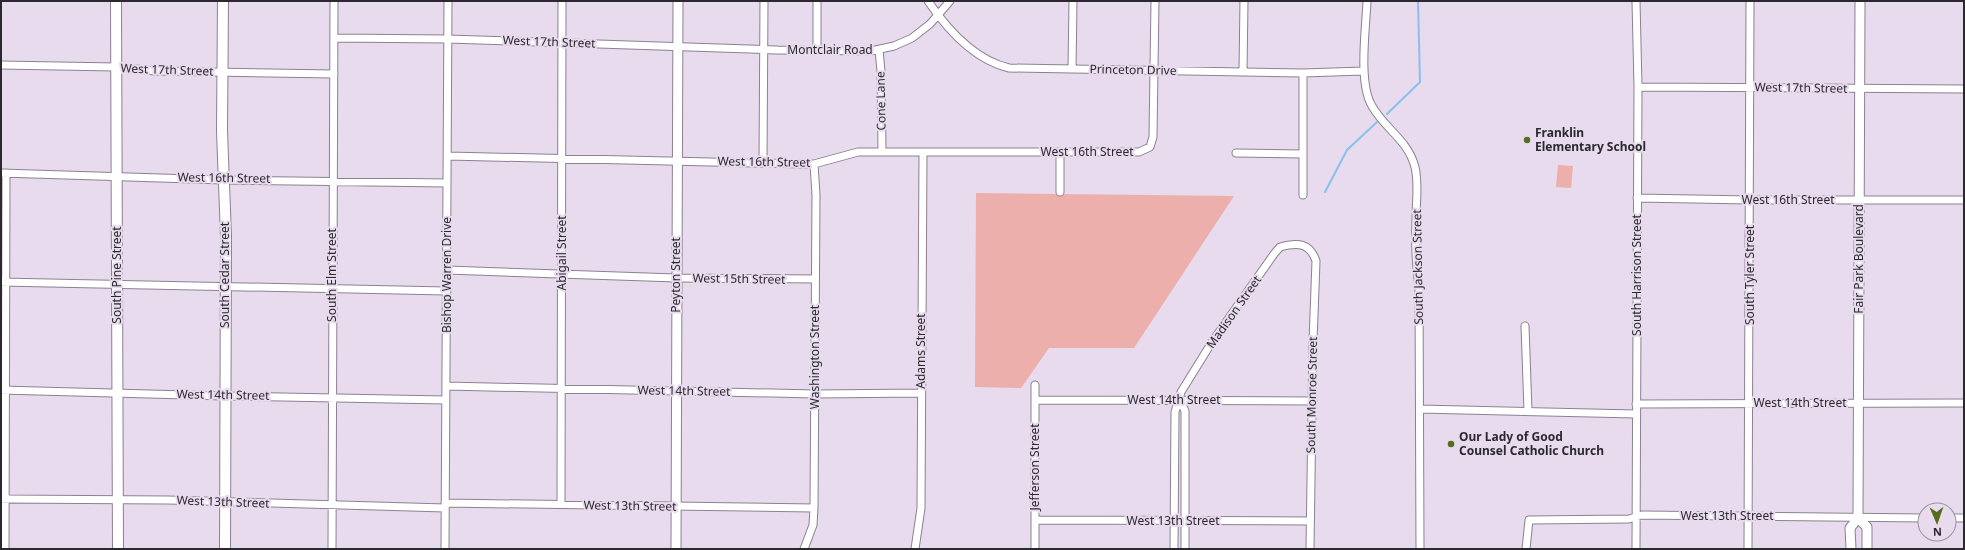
<svg xmlns="http://www.w3.org/2000/svg" width="1965" height="550" viewBox="0 0 1965 550" font-family="'Noto Sans',sans-serif">
	<style>
		.green { fill: #edafab }
		.lines { fill: none; stroke-linecap: round; stroke-linejoin: round }
		.stream { stroke: #8bbfef; stroke-width: 2 }
		.minor-casing { stroke: #8c8191; stroke-width: 9 }
		.tertiary-casing { stroke: #8c8191; stroke-width: 11 }
		.secondary-casing { stroke: #8c8191; stroke-width: 12 }
		.minor { stroke: #fff; stroke-width: 7 }
		.tertiary { stroke: #fff; stroke-width: 9 }
		.secondary { stroke: #fff; stroke-width: 10 }
		.poi-dot { fill: #576d1c; stroke: #e7dbed; stroke-width: 1.5 }
		.labels { text-anchor: middle; stroke-width: 4; stroke-linejoin: round; paint-order: stroke }
		.street-label { font-size: 12px; fill: #2c282f; stroke: #e7dbed }
		.poi-label { font-size: 12px; font-weight: bold; fill: #2c282f; stroke: #e7dbed; text-anchor: start }
	</style>
	<rect width="100%" height="100%" fill="#e7dbed"/>
	<path class="green" d="M1558,165L1573,166L1571,188L1556,187Z
		M976,193L1234,196L1134,348H1049L1021,388L975,387Z"/>
	<g class="lines">
		<path class="stream" d="M1387,114L1420,82L1418,1
			M1325,192L1347,150L1377,122"/>
		<defs>
			<path id="minor" d="M817,1V50
				M928,1C947,29 975,60 1009,68L1303,73L1364,71
				M1367,1C1366,28 1358,83 1372,106C1385,129 1408,140 1415,167C1419,184 1416,201 1416,219C1415,242 1416,265 1419,288L1420,549
				M1636,1L1638,87L1636,549
				M334,38L448,39L777,50L871,51L894,46L912,38L930,24L950,1
				M879,50L881,71L882,151
				M1,65L116,67L155,71L334,74
				M1072,69L1073,1
				M1243,71L1244,1
				M1638,87L1964,89
				M1060,152V192
				M1236,153L1303,154
				M448,156L802,164H814L858,152H1139L1150,147L1153,137L1155,1
				M763,163L764,1
				M1,173L224,180L447,183
				M1303,195V73
				M1637,198L1750,200H1964
				M447,270L676,278L815,279
				M1,282L447,291
				M1525,326L1528,411
				M1035,385V549
				M446,386L815,394L921,393
				M1,390L224,396L446,400
				M1036,400L1313,401
				M1180,400L1185,411V549
				M1636,404L1964,403
				M1420,409L1636,414
				M1,499L168,500L445,508
				M445,503L814,508
				M561,504L562,1
				M1949,518H1964
				M1035,520L1310,521
				M5,549L6,173
				M332,549L334,1
				M445,549L448,1
				M804,549L813,525L814,508L816,195L814,164
				M915,549L921,508L923,152
				M1174,549L1175,412L1181,392L1212,342L1274,254L1280,247C1298,242 1310,243 1316,261L1313,342L1310,549
				M1526,549L1529,520L1629,519L1642,515L1925,518
				M1748,549L1750,1"/>
			<path id="tertiary" d="M1858,518L1867,527V549
				M676,549L678,1
				M1851,549L1850,528L1858,518L1860,1"/>
			<path id="secondary" d="M116,1L118,549
				M223,1L222,131L226,237L225,549"/>
		</defs>
		<use href="#minor" class="minor-casing"/>
		<use href="#tertiary" class="tertiary-casing"/>
		<use href="#secondary" class="secondary-casing"/>
		<use href="#minor" class="minor"/>
		<use href="#tertiary" class="tertiary"/>
		<use href="#secondary" class="secondary"/>
	</g>
	<g class="poi-dot">
		<circle cx="1527" cy="140" r="4"/>
		<circle cx="1451" cy="444" r="4"/>
	</g>
	<g class="labels">
		<g class="street-label">
			<text transform="translate(549 42) rotate(2)" y="4">West 17th Street</text>
			<text x="830" y="54">Montclair Road</text>
			<text transform="translate(167 70) rotate(2)" y="4">West 17th Street</text>
			<text transform="translate(1133 70) rotate(1)" y="4">Princeton Drive</text>
			<text transform="translate(1801 88) rotate(1)" y="4">West 17th Street</text>
			<text transform="translate(881 101) rotate(-91)" y="4">Cone Lane</text>
			<text x="1087" y="156">West 16th Street</text>
			<text transform="translate(764 162) rotate(1)" y="4">West 16th Street</text>
			<text transform="translate(224 178) rotate(1)" y="4">West 16th Street</text>
			<text x="1788" y="204">West 16th Street</text>
			<text transform="translate(562 253) rotate(-90)" y="4">Abigail Street</text>
			<text transform="translate(1859 259) rotate(-90)" y="4">Fair Park Boulevard</text>
			<text transform="translate(1418 267) rotate(-91)" y="4">South Jackson Street</text>
			<text transform="translate(117 275) rotate(-90)" y="4">South Pine Street</text>
			<text transform="translate(225 275) rotate(-90)" y="4">South Cedar Street</text>
			<text transform="translate(332 275) rotate(-90)" y="4">South Elm Street</text>
			<text transform="translate(447 275) rotate(-90)" y="4">Bishop Warren Drive</text>
			<text transform="translate(676 275) rotate(-90)" y="4">Peyton Street</text>
			<text transform="translate(1637 275) rotate(-90)" y="4">South Harrison Street</text>
			<text transform="translate(1750 275) rotate(-90)" y="4">South Tyler Street</text>
			<text transform="translate(739 279) rotate(1)" y="4">West 15th Street</text>
			<text transform="translate(1234 312) rotate(-55)" y="4">Madison Street</text>
			<text transform="translate(921 351) rotate(-90)" y="4">Adams Street</text>
			<text transform="translate(815 357) rotate(-90)" y="4">Washington Street</text>
			<text transform="translate(684 391) rotate(1)" y="4">West 14th Street</text>
			<text transform="translate(223 395) rotate(1)" y="4">West 14th Street</text>
			<text transform="translate(1312 395) rotate(-89)" y="4">South Monroe Street</text>
			<text x="1174" y="404">West 14th Street</text>
			<text x="1800" y="407">West 14th Street</text>
			<text transform="translate(1035 467) rotate(-90)" y="4">Jefferson Street</text>
			<text transform="translate(223 502) rotate(2)" y="4">West 13th Street</text>
			<text transform="translate(630 506) rotate(1)" y="4">West 13th Street</text>
			<text x="1727" y="520">West 13th Street</text>
			<text x="1173" y="525">West 13th Street</text>
		</g>
		<g class="poi-label">
			<text x="1535" y="137">Franklin<tspan x="1535" dy="14">Elementary School</tspan></text>
			<text x="1459" y="441">Our Lady of Good<tspan x="1459" dy="14">Counsel Catholic Church</tspan></text>
		</g>
	</g>
	<rect width="1965" height="550" fill="none" stroke="#2c282f" stroke-width="4"/>
	<g transform="translate(1937 522) rotate(178)"><circle r="19" fill="#e7dbed" stroke="#9c93a1"/>
	<path d="M0-3L7 15L0 10L-7 15Z" fill="#576d1c"/>
	<text y="-6" font-size="11" font-weight="bold" text-anchor="middle" fill="#2c282f">N</text>
	</g>
</svg>
